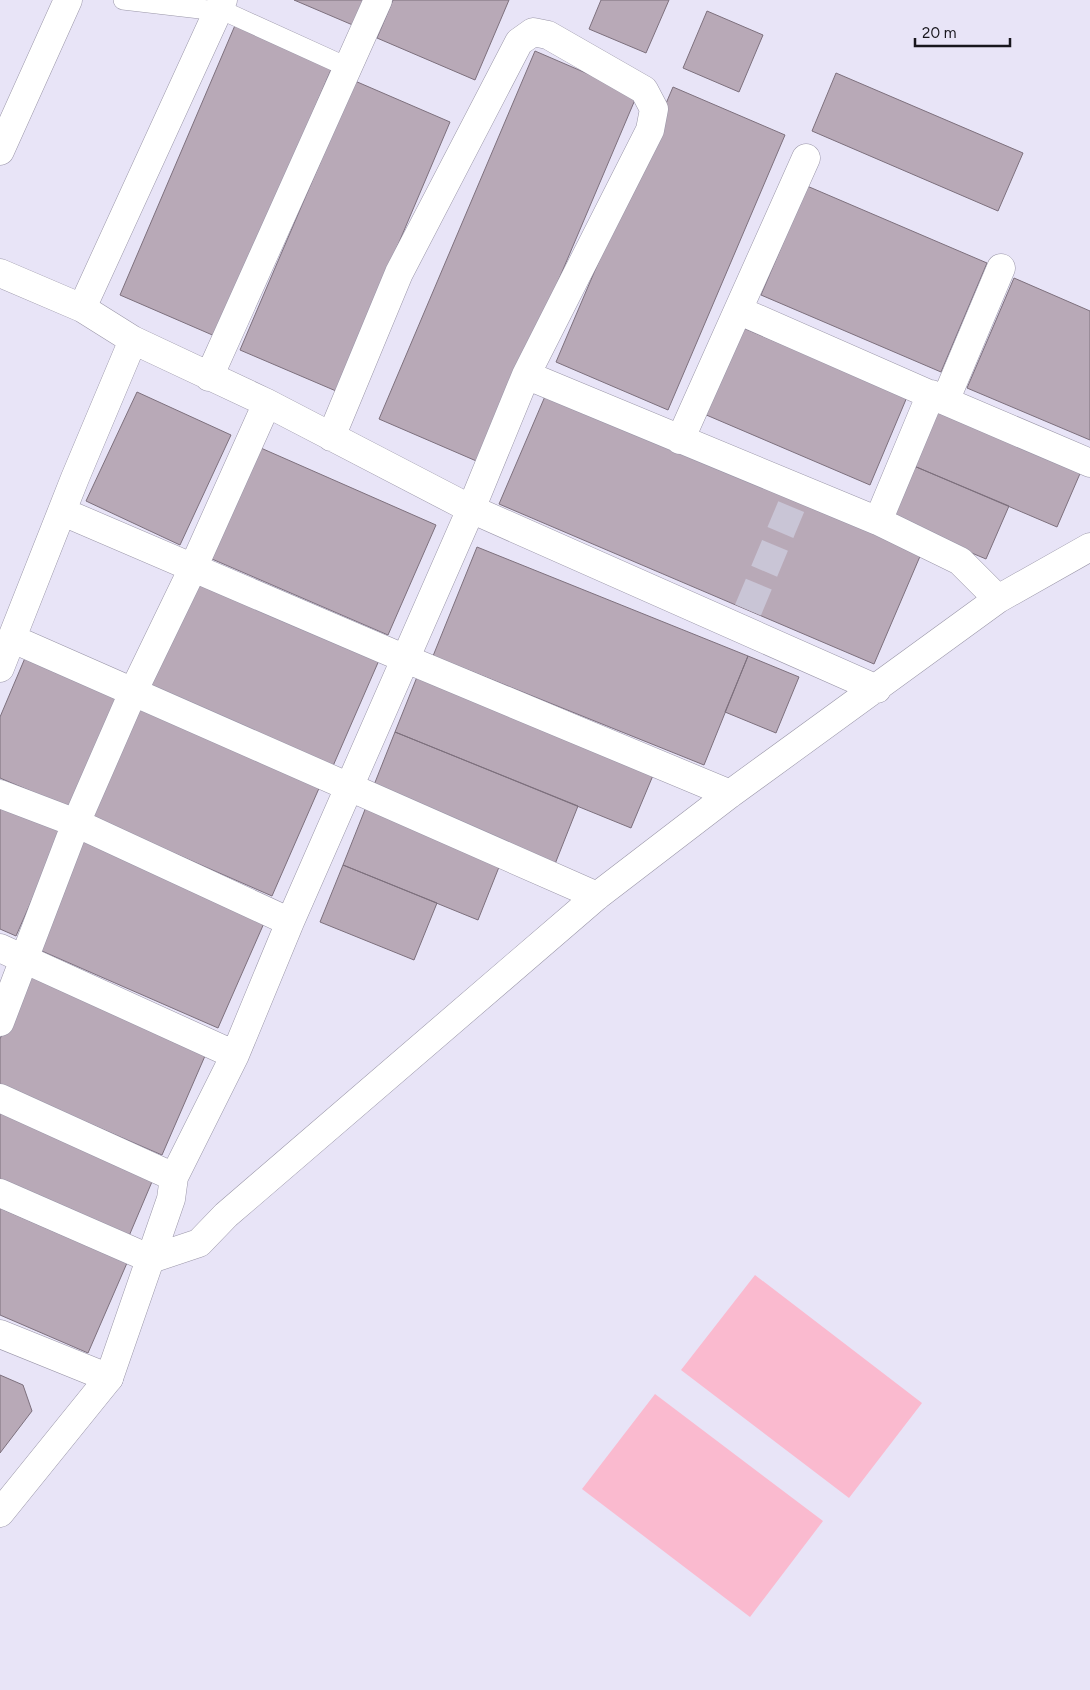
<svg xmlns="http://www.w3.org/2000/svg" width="1090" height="1690" viewBox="0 0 1090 1690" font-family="Figtree,sans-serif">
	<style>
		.garden { fill: #fabacf }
		.building { fill: #b8a9b7; stroke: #7d707d }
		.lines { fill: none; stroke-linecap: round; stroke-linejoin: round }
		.minor-tunnel { stroke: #c9c5d6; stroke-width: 28; stroke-dasharray: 28 14; stroke-linecap: butt }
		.service-casing { stroke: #9a96a8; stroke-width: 20 }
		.minor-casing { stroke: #9a96a8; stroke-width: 29 }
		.tertiary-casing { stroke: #9a96a8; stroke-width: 29 }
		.service { stroke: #fff; stroke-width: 19 }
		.minor { stroke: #fff; stroke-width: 28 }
		.tertiary { stroke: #fff; stroke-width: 28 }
	</style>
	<rect width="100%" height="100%" fill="#e8e4f7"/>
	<path class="garden" d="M755,1275L922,1403L849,1498L681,1370Z
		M655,1394L823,1521L750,1617L582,1489Z"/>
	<path class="building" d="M294,0H366L355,26Z
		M393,0H509L475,80L377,38Z
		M601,0H669L646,53L589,29Z
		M707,11L763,35L739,92L683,68Z
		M236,23L333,65L217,337L120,295Z
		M535,51L637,95L481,463L379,419Z
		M836,73L1023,153L998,211L812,131Z
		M355,81L450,122L336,391L240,350Z
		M673,87L785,135L668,410L556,362Z
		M807,186L987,263L941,372L761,295Z
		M1014,278L1090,311V440L967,388Z
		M741,327L907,397L870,485L704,414Z
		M137,392L231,435L180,545L86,501Z
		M546,394L921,554L874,664L499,504Z
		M938,408L1082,469L1057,527L914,466Z
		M254,445L436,525L388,635L205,556Z
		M914,466L1009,506L986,559L891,519Z
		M477,547L748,656L704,765L433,656Z
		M197,577L380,658L333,766L149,686Z
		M748,656L799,677L776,733L725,712Z
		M25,658L118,699L70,808L0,778V717Z
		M417,677L654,773L631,828L395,732Z
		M139,707L320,786L272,896L91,817Z
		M395,732L578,806L555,864L372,790Z
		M0,802L63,829L16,936L0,929Z
		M366,807L501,862L478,920L343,865Z
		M84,834L268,914L218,1028L35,948Z
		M343,865L437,903L414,960L320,922Z
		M30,971L208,1049L162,1155L0,1085V1039Z
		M0,1110L154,1177L129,1236L0,1180Z
		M0,1208L127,1263L88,1353L0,1315Z
		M0,1375L23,1385L32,1411L0,1453Z"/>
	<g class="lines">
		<path class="minor-tunnel" d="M748,610L794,500"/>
		<defs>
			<path id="service" d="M123,0L226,12L347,67"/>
			<path id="minor" d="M0,151L68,0
				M0,273L82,308L133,340L267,403L471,509L877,689
				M82,308L223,0
				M740,311L945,401L1001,268
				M526,375L878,521L931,394
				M209,377L378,0
				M945,401L1090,463
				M680,440L806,158
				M63,512L406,659L730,794
				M878,521L960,561L998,599
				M13,639L597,896
				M0,668L75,478L133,340
				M0,794L76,823L290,922
				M0,948L235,1055
				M0,1022L76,823L134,690L193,568L267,403
				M0,1098L174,1177
				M0,1193L151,1259L199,1243L226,1215L597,896L730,794L998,599L1090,547
				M0,1513L109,1378L171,1199L174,1177L235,1055L290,922L471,509L526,375L650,130L654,109L644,90L548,35L533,32L519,42L399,273L331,437"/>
			<path id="tertiary" d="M0,1334L109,1378"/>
		</defs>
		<use href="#service" class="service-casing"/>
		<use href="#minor" class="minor-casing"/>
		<use href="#tertiary" class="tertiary-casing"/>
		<use href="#service" class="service"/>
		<use href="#minor" class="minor"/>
		<use href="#tertiary" class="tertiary"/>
	</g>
	<path d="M915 38v8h95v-8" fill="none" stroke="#18161d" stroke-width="2.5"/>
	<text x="922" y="38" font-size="15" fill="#18161d" stroke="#e8e4f7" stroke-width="4" paint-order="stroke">20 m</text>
</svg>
